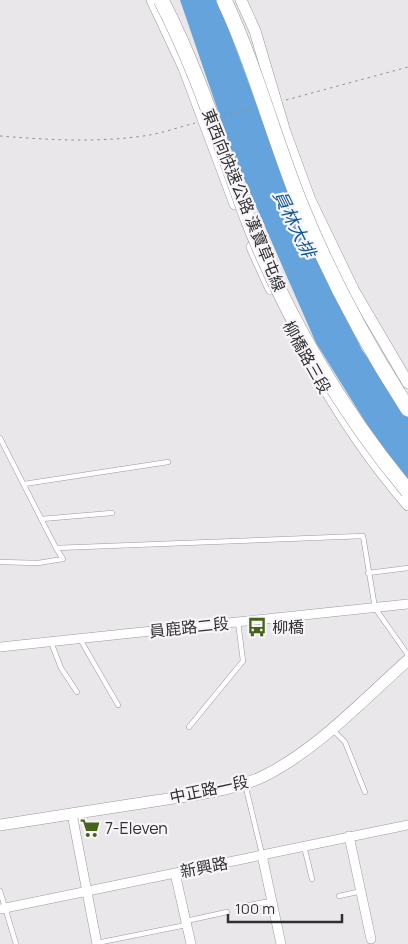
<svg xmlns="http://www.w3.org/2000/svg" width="408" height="944" viewBox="0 0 408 944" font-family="Manrope,'Noto Sans TC',sans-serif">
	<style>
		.water { fill: #64a3dc }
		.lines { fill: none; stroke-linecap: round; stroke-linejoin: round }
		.lane-casing { stroke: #9b999c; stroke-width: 5.5 }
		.street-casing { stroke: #9b999c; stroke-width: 10 }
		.secondary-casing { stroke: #9b999c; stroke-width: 12 }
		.path { stroke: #918f91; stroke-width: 1; stroke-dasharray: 2.5 4; stroke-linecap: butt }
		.lane { stroke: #fff; stroke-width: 4.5 }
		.street { stroke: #fff; stroke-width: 9 }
		.secondary { stroke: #fff; stroke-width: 11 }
		.highway-bridge-casing { stroke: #9b999c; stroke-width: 16; stroke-linecap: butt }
		.highway-bridge { stroke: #fff; stroke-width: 15 }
		.labels { text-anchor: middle; stroke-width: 4.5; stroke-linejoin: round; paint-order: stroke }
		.street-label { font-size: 16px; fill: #313031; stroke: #f7f5f9 }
		.poi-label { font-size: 16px; fill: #313031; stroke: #f7f5f9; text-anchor: start }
		.water-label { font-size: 18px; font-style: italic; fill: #155a90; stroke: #f7f5f9 }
	</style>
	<rect width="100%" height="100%" fill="#eae7eb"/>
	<path class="water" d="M180,0H218L294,206L362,350L408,413V481L391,463L316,343L231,149Z"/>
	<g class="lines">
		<defs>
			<path id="lane" d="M0,438L56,548L363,536L375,608L408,655
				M24,484L168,462
				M41,519L112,513
				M0,562L38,563L63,559L56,548
				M368,573L408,568
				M80,639L118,705
				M51,642L61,668L77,692
				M189,727L243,661L238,622
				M333,730L345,742L365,792
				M245,784L262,854
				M304,846L312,879
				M0,891L16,944
				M339,896L362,891
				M238,907L271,901
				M186,921L227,912
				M97,943L186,925"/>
			<path id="street" d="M0,647L408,604
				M72,814L97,944
				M349,836L371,939
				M262,855L281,944
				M175,873L191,944
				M0,909L408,825"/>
			<path id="secondary" d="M152,0L184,68L235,204
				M241,0L255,31L285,132L310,200L354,291L408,383
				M252,247L271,289
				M313,367C340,416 372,463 408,505
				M0,825C54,817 107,808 161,800C192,795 235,790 264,776C318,749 363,700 408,660"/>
		</defs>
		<use href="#lane" class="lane-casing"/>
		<use href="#street" class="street-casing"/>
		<use href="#secondary" class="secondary-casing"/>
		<path class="path" d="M286,100L408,67
			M223,116L253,108
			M0,136C50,140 100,143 150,135C165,132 180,127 195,123"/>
		<use href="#lane" class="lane"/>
		<use href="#street" class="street"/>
		<use href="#secondary" class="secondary"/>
		<defs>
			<path id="highway-bridge" d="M161,0C198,71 221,147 249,222C287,318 342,412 408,491
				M224,0C255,66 273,136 300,203C329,275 366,344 408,409"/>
		</defs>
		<use href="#highway-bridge" class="highway-bridge-casing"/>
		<use href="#highway-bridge" class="highway-bridge"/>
	</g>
	<defs>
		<symbol id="bus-bare" viewBox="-9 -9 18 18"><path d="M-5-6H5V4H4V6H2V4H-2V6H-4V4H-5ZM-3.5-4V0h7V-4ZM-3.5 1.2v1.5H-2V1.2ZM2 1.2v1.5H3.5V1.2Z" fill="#476518" stroke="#f7f5f9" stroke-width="2.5" paint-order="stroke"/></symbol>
		<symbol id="supermarket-bare" viewBox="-9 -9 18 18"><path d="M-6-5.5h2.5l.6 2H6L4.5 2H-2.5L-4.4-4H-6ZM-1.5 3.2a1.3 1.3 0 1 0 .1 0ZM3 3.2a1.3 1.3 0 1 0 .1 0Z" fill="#476518" stroke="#f7f5f9" stroke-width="2.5" paint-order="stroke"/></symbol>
	</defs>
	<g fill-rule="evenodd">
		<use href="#bus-bare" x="243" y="613" width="28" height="28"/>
		<use href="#supermarket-bare" x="76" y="814" width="28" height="28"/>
	</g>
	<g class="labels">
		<g class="street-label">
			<text transform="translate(244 200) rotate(68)" y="6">東西向快速公路 漢寶草屯線</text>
			<text transform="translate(307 357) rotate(61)" y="6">柳橋路三段</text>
			<text transform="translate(189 627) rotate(-6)" y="6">員鹿路二段</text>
			<text transform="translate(209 789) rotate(-12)" y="6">中正路一段</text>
			<text transform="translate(204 867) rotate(-11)" y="6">新興路</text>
		</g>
		<g class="poi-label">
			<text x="272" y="633">柳橋</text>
			<text x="105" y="834">7-Eleven</text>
		</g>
		<g class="water-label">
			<text transform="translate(294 224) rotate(64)" y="6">員林大排</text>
		</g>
	</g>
	<path d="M228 914v8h114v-8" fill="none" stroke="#313031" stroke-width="2.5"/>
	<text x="235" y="914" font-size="15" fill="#313031" stroke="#f7f5f9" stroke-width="4" paint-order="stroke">100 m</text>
</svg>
